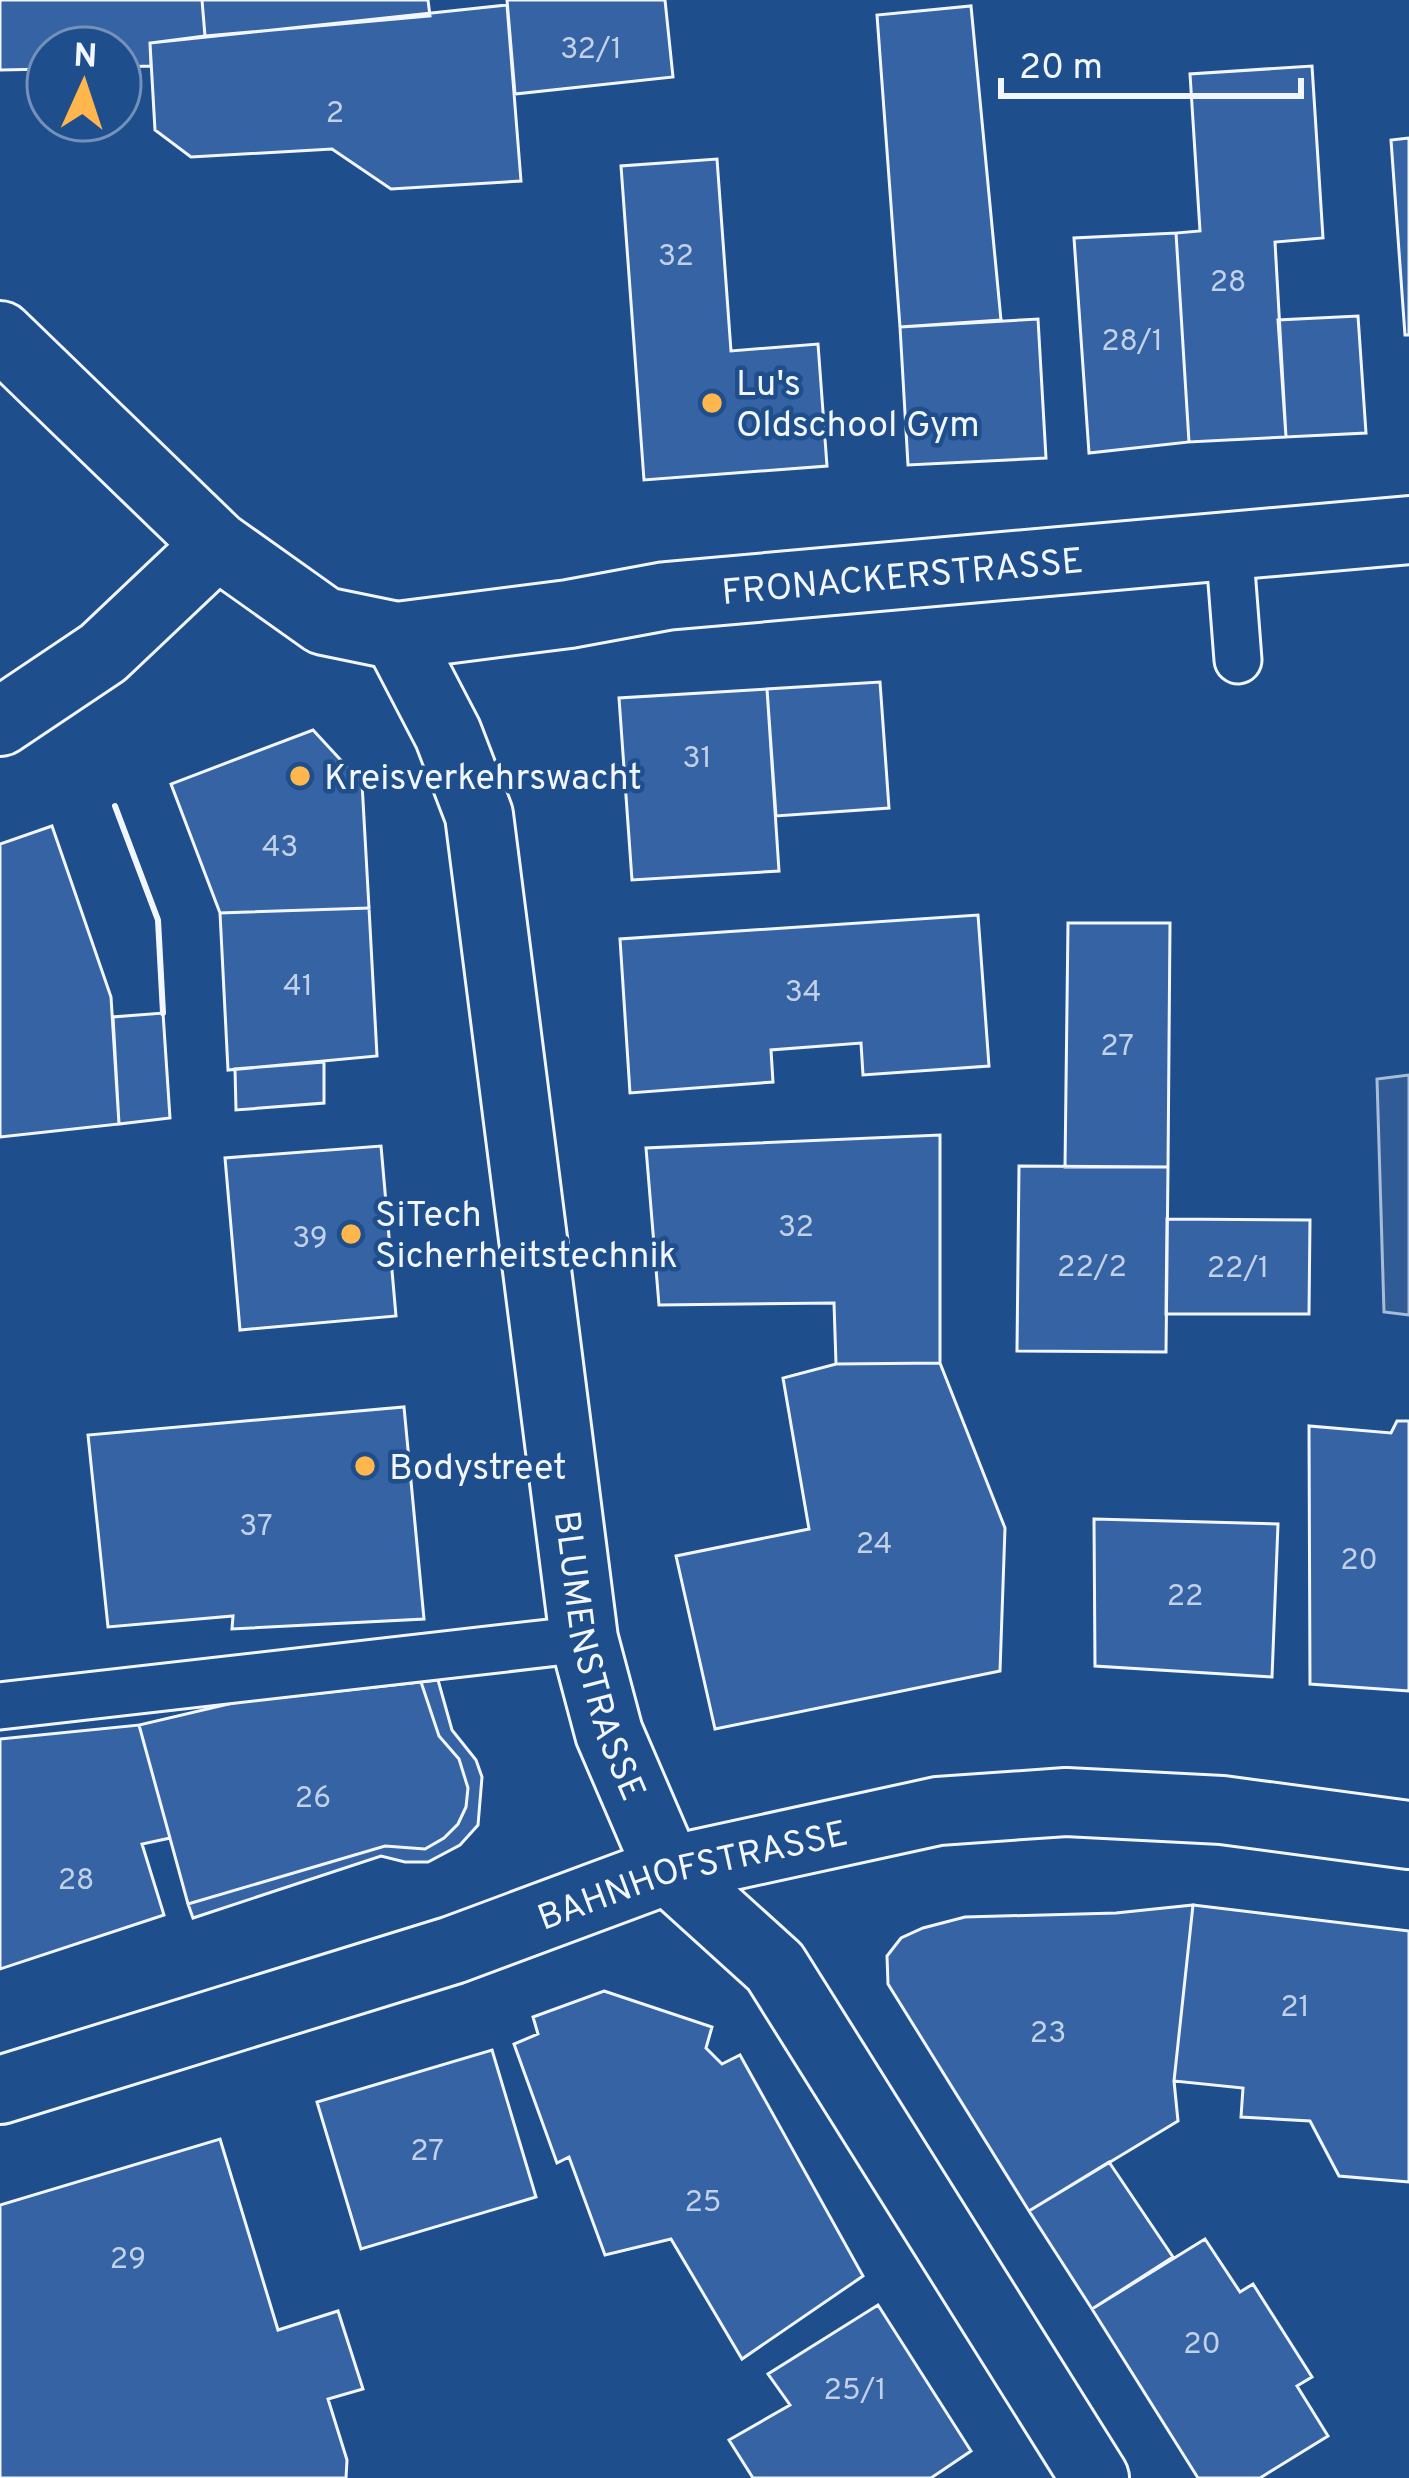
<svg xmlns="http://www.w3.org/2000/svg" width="1409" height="2478" viewBox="0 0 1409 2478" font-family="Overpass,sans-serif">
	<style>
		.green { fill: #305b95; stroke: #a8bbd7; stroke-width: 3 }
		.building { fill: #3563a3; stroke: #f2f6ff; stroke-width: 3 }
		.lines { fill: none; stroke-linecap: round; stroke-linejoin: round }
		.service-casing { stroke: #f2f6ff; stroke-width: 51 }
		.minor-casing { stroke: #f2f6ff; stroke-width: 72 }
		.tertiary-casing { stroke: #f2f6ff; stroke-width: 72 }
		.service { stroke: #1f4e8c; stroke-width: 45 }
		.minor { stroke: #1f4e8c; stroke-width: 66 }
		.tertiary { stroke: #1f4e8c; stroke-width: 66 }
		.wall { stroke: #f2f6ff; stroke-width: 6 }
		.poi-dot { fill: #ffb74d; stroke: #1f4e8c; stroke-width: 4.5 }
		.labels { text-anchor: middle; stroke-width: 9; stroke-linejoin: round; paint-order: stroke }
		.number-label { font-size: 30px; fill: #c3d1e8 }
		.poi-label { font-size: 36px; fill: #f2f6ff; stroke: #1f4e8c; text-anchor: start }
		.street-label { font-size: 36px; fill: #f2f6ff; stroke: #1f4e8c }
	</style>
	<rect width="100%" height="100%" fill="#1f4e8c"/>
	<path class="green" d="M1409,1075V1315L1384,1312L1377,1079Z"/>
	<path class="building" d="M0,0H202L205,36L150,43L151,66L120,67V48H48V69L0,70Z
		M202,0H428L430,16L205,36Z
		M507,0H665L673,77L515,94Z
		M507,5L521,181L391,189L332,149L191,157L155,130L150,43Z
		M971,6L1001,320L900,327L877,15Z
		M1312,66L1323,238L1275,242L1286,437L1189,442L1176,233L1200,231L1190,74Z
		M1409,138V335H1405L1391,140Z
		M717,159L731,351L818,344L827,466L644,480L621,166Z
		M1176,233L1189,442L1089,453L1074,238Z
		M1358,316L1366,433L1286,437L1278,320Z
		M1038,319L1046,458L908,465L900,327Z
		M880,682L889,808L776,816L767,689Z
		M767,689L779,871L632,880L619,698Z
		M313,730L362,783L369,908L220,913L171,784Z
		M52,826L111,997L119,1124L0,1137V844Z
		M369,908L377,1056L228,1070L220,913Z
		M978,915L989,1066L863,1075L861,1043L771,1050L773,1082L630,1093L620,939Z
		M1068,923H1170L1168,1167H1065Z
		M163,1013L170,1118L119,1124L113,1017Z
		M324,1062V1103L236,1110L235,1069Z
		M940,1135V1363L836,1364L834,1303L659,1305L646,1148Z
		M381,1146L396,1316L240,1330L225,1158Z
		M1019,1166L1168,1167L1166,1352L1017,1351Z
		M1167,1219L1310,1220L1309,1314H1166Z
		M940,1363L1005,1528L1000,1671L715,1729L676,1556L809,1529L783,1378L836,1364Z
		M404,1407L424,1619L232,1629L233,1616L108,1627L88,1435Z
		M1397,1421H1409V1691L1310,1684L1309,1426L1391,1433Z
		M1094,1519L1278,1524L1272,1677L1095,1666Z
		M438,1680L452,1730L476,1760L482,1777L478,1825L460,1845L428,1862H405L381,1856L193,1918L188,1904L385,1846L425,1849L444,1838L458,1824L466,1807L468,1788L459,1759L439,1736L421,1682Z
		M421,1682L439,1736L459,1759L468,1788L466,1807L458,1824L444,1838L425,1849L385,1846L188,1904L139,1725L237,1702Z
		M139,1725L170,1838L142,1844L164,1915L0,1969V1739Z
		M1193,1905L1409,1931V2182L1339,2176L1310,2121L1241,2117L1243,2088L1174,2081Z
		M1193,1905L1174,2081L1178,2121L1029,2211L888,1984L887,1956L901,1938L923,1928L965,1917L1116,1913Z
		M604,1991L712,2027L706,2048L722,2064L740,2055L863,2276L742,2359L671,2239L605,2255L569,2157L557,2163L514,2044L538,2034L533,2017Z
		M492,2050L536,2197L361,2249L317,2102Z
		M220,2139L278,2330L338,2311L363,2389L328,2399L347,2460L346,2478H0V2205Z
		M1109,2162L1173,2257L1092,2309L1029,2211Z
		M1205,2239L1240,2292L1253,2284L1312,2377L1297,2386L1328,2436L1260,2478H1198L1092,2309Z
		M878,2305L971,2451L931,2478H753L729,2440L790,2405L768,2374Z"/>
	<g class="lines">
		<defs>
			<path id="service" d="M1229,544L1238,660
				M0,1706L584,1639"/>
			<g id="minor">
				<path id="s1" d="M0,335L217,545L324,621L397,636L569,614L666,596L1409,530"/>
				<path id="s2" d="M397,636L448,734L479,815L584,1639L609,1733L668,1870L775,1967L1095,2478"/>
				<path d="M0,722L103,653L217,545"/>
			</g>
			<g id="tertiary">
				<path id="s3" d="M0,2090L453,1950L668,1870L938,1811L1066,1802L1222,1810L1409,1835"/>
			</g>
		</defs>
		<use href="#service" class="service-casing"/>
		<use href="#minor" class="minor-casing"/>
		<use href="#tertiary" class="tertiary-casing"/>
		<use href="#service" class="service"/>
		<use href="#minor" class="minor"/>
		<use href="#tertiary" class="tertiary"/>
		<path class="wall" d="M115,806L158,920L163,1013"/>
	</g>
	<g class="poi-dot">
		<circle cx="712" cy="403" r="12"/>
		<circle cx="300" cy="776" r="12"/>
		<circle cx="351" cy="1234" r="12"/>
		<circle cx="365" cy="1466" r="12"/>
	</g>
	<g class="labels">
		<g class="number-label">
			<text x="591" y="58">32/1</text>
			<text x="335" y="122">2</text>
			<text x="676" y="265">32</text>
			<text x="1228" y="291">28</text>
			<text x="1132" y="350">28/1</text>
			<text x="697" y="767">31</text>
			<text x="280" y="856">43</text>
			<text x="298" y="995">41</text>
			<text x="803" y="1001">34</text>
			<text x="1117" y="1055">27</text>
			<text x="796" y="1236">32</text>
			<text x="310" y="1247">39</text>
			<text x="1092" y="1276">22/2</text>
			<text x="1238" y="1277">22/1</text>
			<text x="256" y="1535">37</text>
			<text x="874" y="1553">24</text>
			<text x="1359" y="1569">20</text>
			<text x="1185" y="1605">22</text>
			<text x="313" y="1807">26</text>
			<text x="76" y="1889">28</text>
			<text x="1295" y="2016">21</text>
			<text x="1048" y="2042">23</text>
			<text x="427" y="2160">27</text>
			<text x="703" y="2211">25</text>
			<text x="128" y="2268">29</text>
			<text x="1202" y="2353">20</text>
			<text x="855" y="2399">25/1</text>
		</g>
		<g class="poi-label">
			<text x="736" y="395">Lu's<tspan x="736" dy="41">Oldschool Gym</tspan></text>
			<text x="324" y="789">Kreisverkehrswacht</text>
			<text x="375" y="1226">SiTech<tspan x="375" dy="41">Sicherheitstechnik</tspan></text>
			<text x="389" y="1479">Bodystreet</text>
		</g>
		<g class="street-label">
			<text dy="13" stroke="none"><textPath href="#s1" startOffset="1017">FRONACKERSTRASSE</textPath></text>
			<text dy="13" stroke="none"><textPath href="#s2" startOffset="1047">BLUMENSTRASSE</textPath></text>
			<text dy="13" stroke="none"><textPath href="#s3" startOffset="726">BAHNHOFSTRASSE</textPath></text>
		</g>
	</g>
	<g transform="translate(84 84) rotate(3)"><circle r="57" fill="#1f4e8c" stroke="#7391ba" stroke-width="3"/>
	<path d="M0-9L21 45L0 30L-21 45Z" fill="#ffb74d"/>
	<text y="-18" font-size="33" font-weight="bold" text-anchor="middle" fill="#f2f6ff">N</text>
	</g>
	<path d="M1001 78v18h300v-18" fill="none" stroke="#f2f6ff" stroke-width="6"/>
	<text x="1019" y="78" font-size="36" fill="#f2f6ff" stroke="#1f4e8c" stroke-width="9" paint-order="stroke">20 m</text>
</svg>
